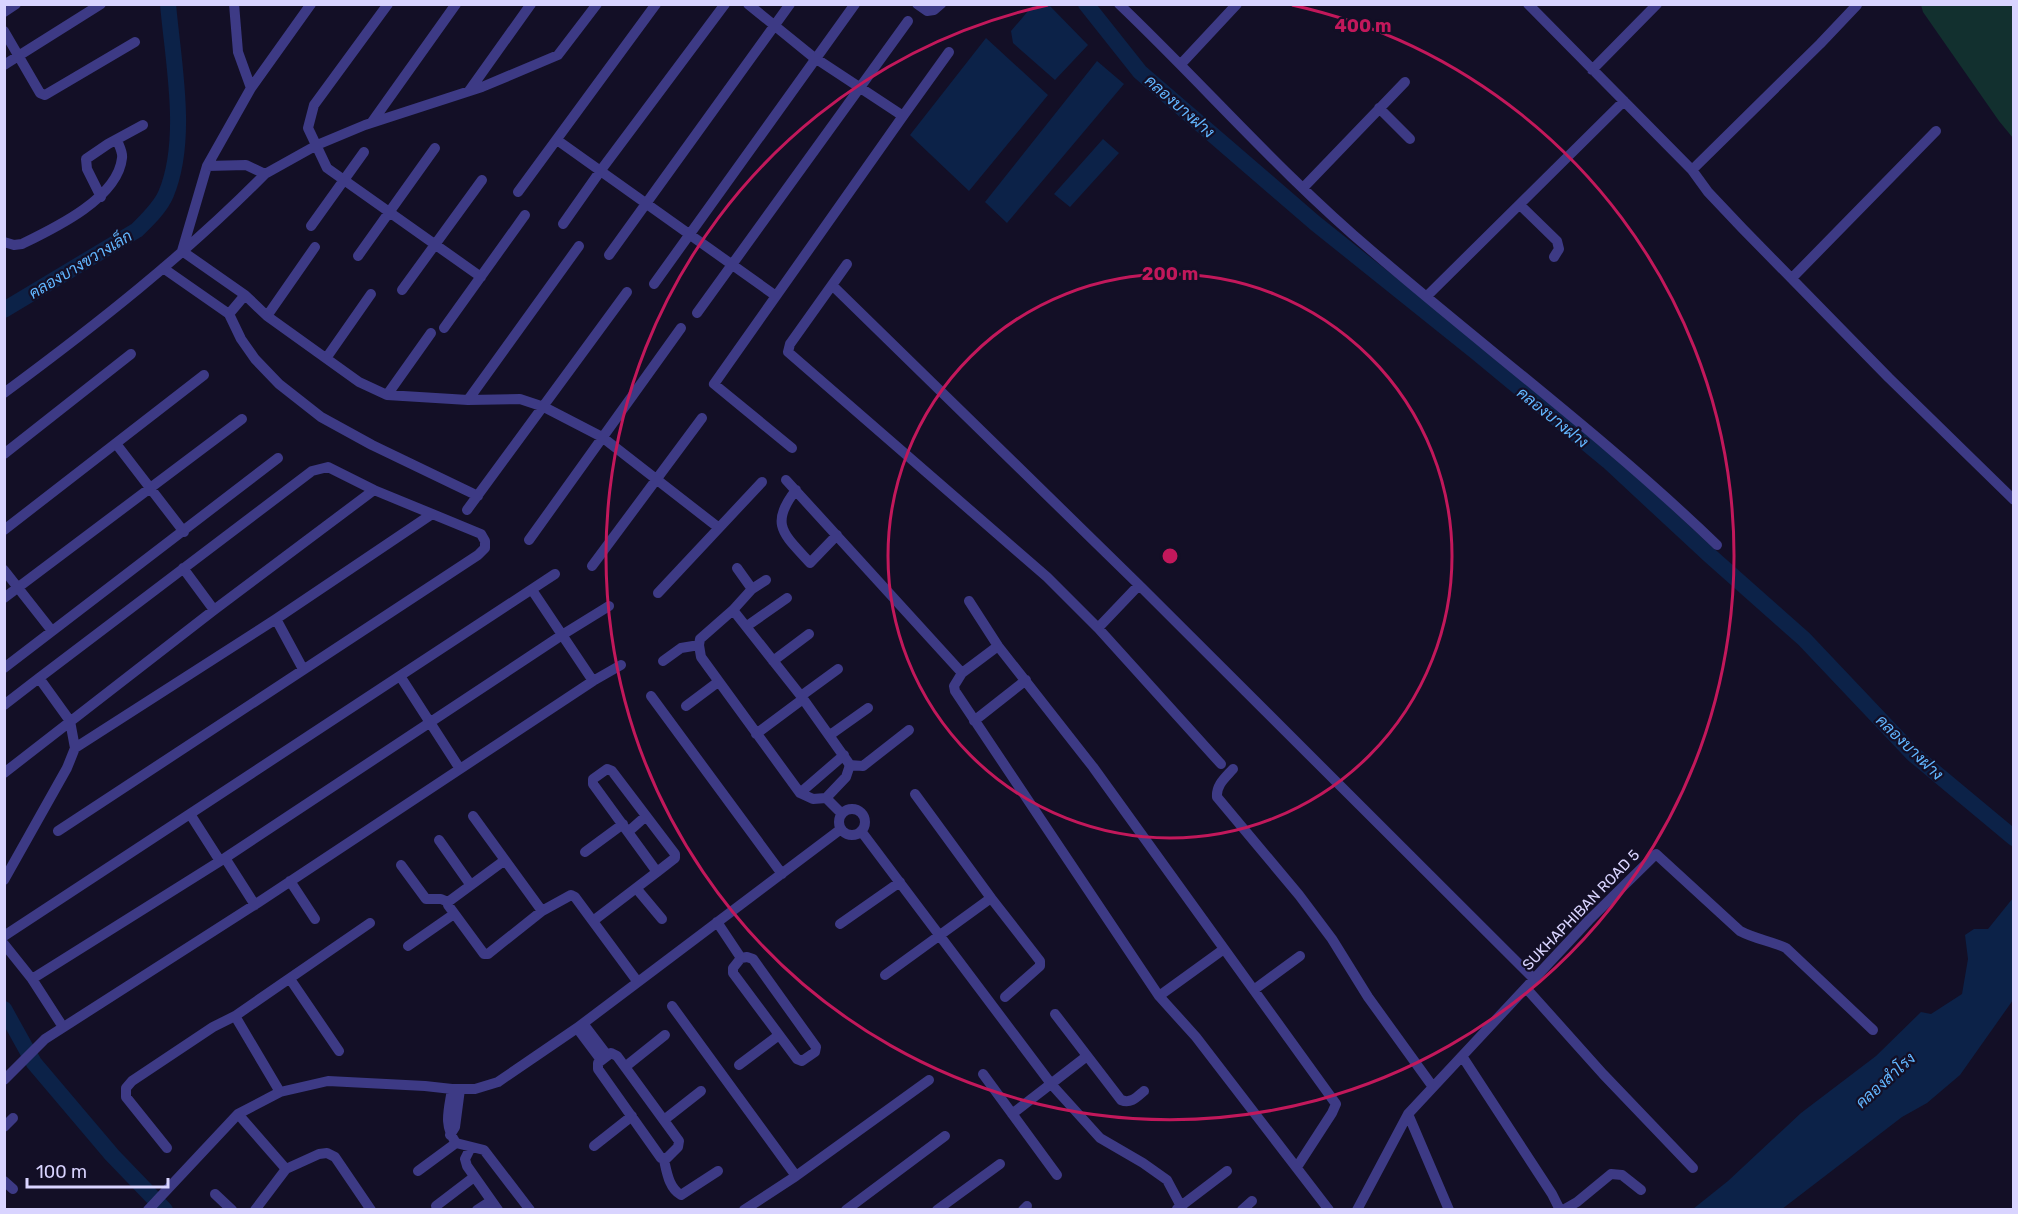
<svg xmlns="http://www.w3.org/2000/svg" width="2018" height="1214" viewBox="0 0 2018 1214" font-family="Rubik,Sarabun,sans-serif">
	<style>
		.green { fill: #12302f }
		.water { fill: #0c2248 }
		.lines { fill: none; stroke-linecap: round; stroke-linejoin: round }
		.river { stroke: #0c2248; stroke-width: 16 }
		.street { stroke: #3d3a85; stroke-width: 10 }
		.ring { fill: none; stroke: #c2185b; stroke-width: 3 }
		.labels { text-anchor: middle; stroke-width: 4.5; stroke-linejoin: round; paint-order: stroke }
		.street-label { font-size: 15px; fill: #d9d4ff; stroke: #130f26 }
		.water-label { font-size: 16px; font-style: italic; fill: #62b6ff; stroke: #130f26 }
		.centre { fill: #c2185b; stroke: #130f26; stroke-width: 3 }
		.ring-label { font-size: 18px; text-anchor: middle; font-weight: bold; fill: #c2185b; stroke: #130f26; stroke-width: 4.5; stroke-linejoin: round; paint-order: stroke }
	</style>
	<rect width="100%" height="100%" fill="#130f26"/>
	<path class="green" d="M1921,5H2013V138L1999,121L1923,12Z"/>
	<path class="water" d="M1034,4L1049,5L1088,45L1055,80L1013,43L1011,31Z
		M986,38L1048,95L969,191L910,135Z
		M1097,61L1124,84L1007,223L985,202Z
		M1103,139L1119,153L1070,207L1054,194Z
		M2013,898V1000L1960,1075L1927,1103L1902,1117L1782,1209H1693L1728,1181L1801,1113L1876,1056L1921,1012L1931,1014L1962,994L1968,959L1965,935L1974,929H1988Z"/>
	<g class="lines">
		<path class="river" d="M1086,4L1140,72L1315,223L1476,352L1608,461L1707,553L1804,639L1913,754L2014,838
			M4,310L137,230C147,220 160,208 166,194C189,139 173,62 168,4
			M4,1009L34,1063L112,1155L165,1210"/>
		<path class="street" d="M234,4L238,52L251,88
			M388,4L314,105L308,128L327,168L481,277
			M748,4L812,56L903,116L714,384L792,448
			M917,4L927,11L934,10L941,4
			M1119,4C1204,85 1282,175 1372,251C1487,350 1608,440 1717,545
			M1528,4L1692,170L1708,192L1743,229L1889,378L2014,500
			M4,12L16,4
			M4,31L40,93L45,95L135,42
			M1181,64L1237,4
			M4,65L101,4
			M1592,70L1657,4
			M469,91L531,4
			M1379,108L1410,139
			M903,116L949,52
			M372,122L456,4
			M557,140L776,296
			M1692,170L1820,44L1857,5
			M265,174L317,145L365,125L482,87L558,55L597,4
			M1303,188L1405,82
			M518,192L656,4
			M101,197L87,169L86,159L108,144L143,125
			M1520,205L1557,241L1559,249L1554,257
			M563,224L601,170L725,4
			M311,226L364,152
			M4,242L14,245L22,244C55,228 118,198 122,158C123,152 119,146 117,140
			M182,251L245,295L267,316L359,382L387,395L468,400L520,399L544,407L602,437L719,528
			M182,251L207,166L251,88L311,4
			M609,255L790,4
			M358,256L435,148
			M847,264L790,344L788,352L1047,577L1098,628L1221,764
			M163,268L229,314L241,339L255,359L279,384L321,417L372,445L478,496
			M1793,277L1936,131
			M654,284L855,4
			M833,286L1139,585L1534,979
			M402,290L482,180
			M1427,296L1624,101
			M697,313L908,21
			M229,314L245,295
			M267,316L315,247
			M444,328L525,215
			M327,357L371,294
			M4,393C96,325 185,255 265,174L246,165L207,166
			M387,395L431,333
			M468,400L579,246
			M117,445L184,532
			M4,454L131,354
			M786,480L962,673
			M796,490C768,525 785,535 810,563L837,535
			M467,510L627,292
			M4,530L204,375
			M529,540L681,328
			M592,566L702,418
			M183,568L214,610
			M737,568L752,589
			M4,570L52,631
			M532,590L593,681
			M658,593L762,482
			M4,598L242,419
			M969,601L998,646L1093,767L1336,1104L1332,1113L1297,1167
			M733,610L752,589L766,580
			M276,619L303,669
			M747,626L787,598
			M1098,628L1139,585
			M998,646L962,673L954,686L955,691L1159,996L1196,1037L1329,1210
			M663,661L681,648L699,645
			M773,661L809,634
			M4,668L278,458
			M400,676L460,769
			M651,696L782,874
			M801,696L838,669
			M4,705L39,678
			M686,706L718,682
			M974,721L1026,680
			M756,734L803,699
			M830,735L868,708
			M75,748L276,619L432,514
			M849,765L863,766L909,730
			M1233,769C1225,778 1216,785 1217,797L1299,895L1332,939L1368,997L1433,1087
			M4,773L214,610L374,490L481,534L485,541V548L478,555L58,831
			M800,793L844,755
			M915,794L991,898L1040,961V966L1005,997
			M826,798L846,777L850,765L801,696L733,610L700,639L699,645L701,657L800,793L813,799L826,798L842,814
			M839 822a13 13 0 1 1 26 0a13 13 0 1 1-26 0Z
			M190,814L220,861
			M473,816L542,911
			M861,831L1052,1085L1100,1138L1143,1163L1167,1180L1183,1210
			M628,832L646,816
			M439,840L470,884
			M585,852L623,824
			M225,858L255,905
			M505,860L448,902V905L484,954H488L542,911L571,895L575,897L637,981
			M401,865L426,899H441L448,902
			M4,880L67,768L75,748L70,721L39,678L312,471L328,467L374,490
			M290,881L315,919
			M636,888L662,919
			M593,921L657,872L593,784V779L607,769L612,771L675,854V858L657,872
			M717,922L741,958
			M840,924L900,882
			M4,936L555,574
			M4,944L32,979L63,1027
			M408,946L454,914
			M747,957L753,959L816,1047L815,1052L802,1061L797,1059L733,973V968L741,958Z
			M885,975L991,898
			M32,979L225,858L562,635L609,606
			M290,979L339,1051
			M1526,988L1603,1074L1693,1168
			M1255,989L1300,956
			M1159,996L1224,949
			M672,1006L796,1176
			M1055,1014L1121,1100C1131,1104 1137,1097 1144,1091
			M235,1016L280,1092
			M585,1026L607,1055
			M577,1028L601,1060
			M611,1053L617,1056L679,1141L678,1147L667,1158H661L598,1069V1063Z
			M1462,1056L1552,1194L1560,1210
			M739,1065L779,1035
			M625,1067L665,1035
			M983,1074L1057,1175
			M4,1080L45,1039L259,902L593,681L621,665
			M238,1114L286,1169
			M1012,1114L1087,1056
			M1408,1114L1449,1210
			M664,1120L701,1091
			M4,1127L13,1118
			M450,1135L455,1127L460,1089
			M456,1143L484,1150L530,1210
			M594,1146L632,1116
			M471,1147L465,1159L467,1166L498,1210
			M167,1148L126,1097V1088L132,1081L213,1027L235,1016L370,923
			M664,1160C667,1173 669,1188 681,1195L718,1171
			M418,1171L456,1143C443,1124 449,1110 452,1089
			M4,1181L13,1189
			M215,1194L232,1210
			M436,1206L474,1177
			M1177,1209L1227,1171
			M148,1210L238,1114L280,1092L328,1081L425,1086L452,1089H475L498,1082L577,1028L841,829
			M255,1210L286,1169L319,1154L327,1153L335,1157L371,1210
			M477,1210L491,1201
			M744,1210L796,1176L929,1080
			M846,1210L945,1136
			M937,1210L1000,1164
			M1023,1210L1027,1206
			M1242,1210L1252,1201
			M1357,1210L1408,1114L1589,920L1656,854L1740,931C1755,939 1771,941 1786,948L1873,1030
			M1563,1210L1577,1202L1611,1174L1622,1175L1641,1190"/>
	</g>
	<g class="ring">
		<circle cx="1170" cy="556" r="282"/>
		<path d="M1292 5A564 564 0 1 1 1048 5"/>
	</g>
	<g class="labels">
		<g class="street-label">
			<text transform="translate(1581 910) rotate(-46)" y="5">SUKHAPHIBAN ROAD 5</text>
		</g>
		<g class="water-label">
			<text transform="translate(1180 106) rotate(41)" y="6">คลองบางฝาง</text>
			<text transform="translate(80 264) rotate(-31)" y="6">คลองบางขวางเล็ก</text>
			<text transform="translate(1553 417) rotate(39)" y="6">คลองบางฝาง</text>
			<text transform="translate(1910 747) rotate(44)" y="6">คลองบางฝาง</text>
			<text transform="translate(1885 1080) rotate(-42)" y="6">คลองสำโรง</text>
		</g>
	</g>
	<circle cx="1170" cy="556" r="9" class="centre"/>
	<g class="ring-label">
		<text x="1363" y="32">400 m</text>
		<text x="1170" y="280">200 m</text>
	</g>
	<rect width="2018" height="1214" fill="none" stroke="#d9d4ff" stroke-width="12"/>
	<path d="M27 1178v9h141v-9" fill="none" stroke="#d9d4ff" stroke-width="3"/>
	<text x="36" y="1178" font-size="18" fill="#d9d4ff" stroke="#130f26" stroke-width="4.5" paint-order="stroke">100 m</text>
</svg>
